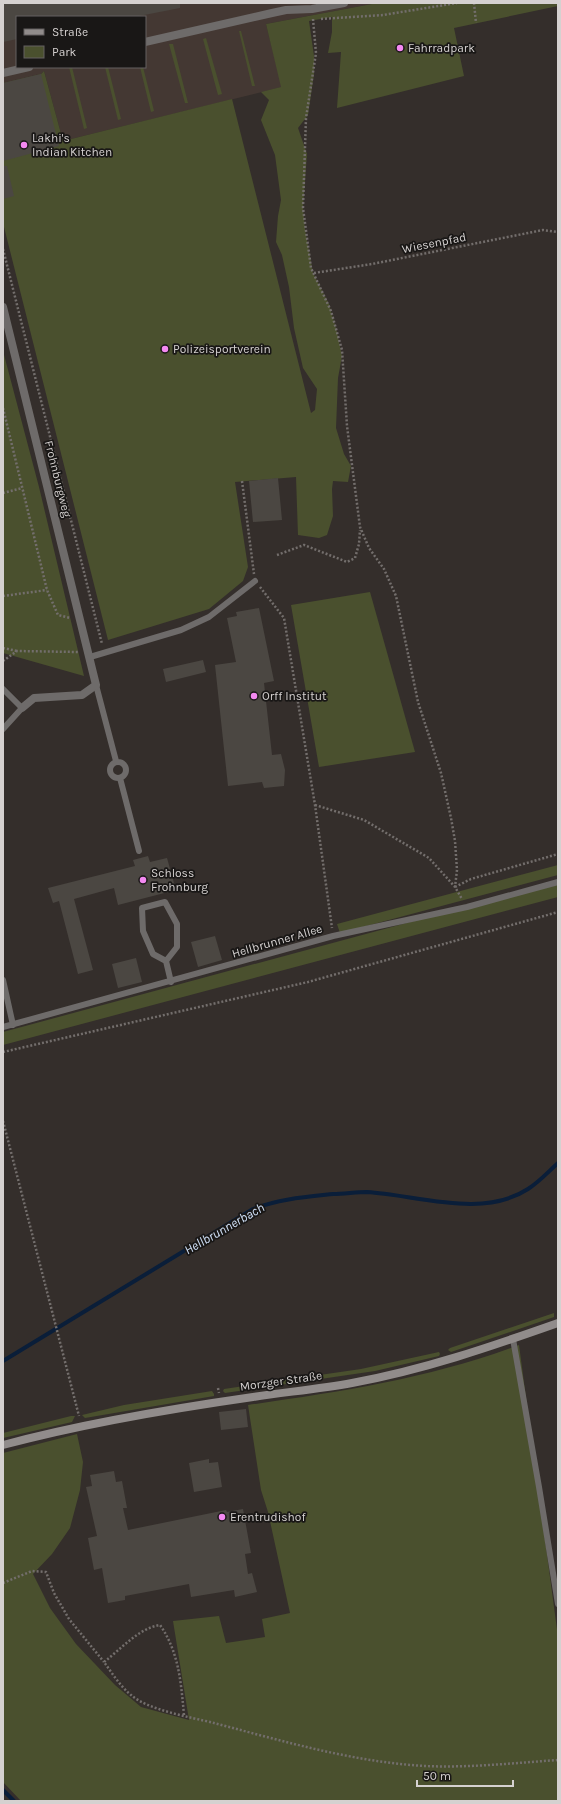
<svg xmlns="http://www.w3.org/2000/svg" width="561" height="1804" viewBox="0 0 561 1804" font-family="Karla,sans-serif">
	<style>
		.built { fill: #443833; fill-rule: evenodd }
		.green { fill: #4a502e }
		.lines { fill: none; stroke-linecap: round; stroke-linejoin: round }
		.stream { stroke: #0a1e39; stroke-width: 4 }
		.building { fill: #4b4742 }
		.path { stroke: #736e6c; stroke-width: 2.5; stroke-dasharray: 2 2; stroke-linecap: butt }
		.lane { stroke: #6e6b6a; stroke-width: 6 }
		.street { stroke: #6e6b6a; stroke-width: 8 }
		.secondary { stroke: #918c8b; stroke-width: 8 }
		.poi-dot { fill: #f489f1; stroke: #191716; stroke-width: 1.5 }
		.labels { text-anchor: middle; stroke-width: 3.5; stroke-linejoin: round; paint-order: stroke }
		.poi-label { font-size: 12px; fill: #d5d1d0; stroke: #191716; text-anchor: start }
		.street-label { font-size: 12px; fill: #d5d1d0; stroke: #191716 }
		.water-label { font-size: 13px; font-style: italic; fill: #d1e1f8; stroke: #191716 }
	</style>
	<rect width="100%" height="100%" fill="#342e2b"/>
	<path class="built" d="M3,3H377L266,24L282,87L63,141L44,71L41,74L3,83ZM17,17H145V67H17Z"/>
	<path class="green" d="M377,3H558V6L454,28L464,76L337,108L341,52L328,53L332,32V17L309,21L314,56V74L308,115L298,128L307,154L303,207L305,229L313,273L329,304L337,332L342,356L338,378L336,428L344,454L351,466L348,482L333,481L332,489L333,516L327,535L319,538L298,535L296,477L235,482L248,567L243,581L209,609L108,640L3,223V83L41,74L44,71L63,141L232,99L311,413L315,410L317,389L303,368L294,328L289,287L282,255L276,242L278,216L281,200L275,155L261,120L269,100L261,92L281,87L266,24Z
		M239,31H241L255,86H252Z
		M206,38L222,94L218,95L203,39Z
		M169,44H173L188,103H185Z
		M69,67H72L87,128L84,129Z
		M105,67H108L121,119L118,120Z
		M140,67H143L154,111L151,112Z
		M3,351L39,487L84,676L3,653Z
		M370,592L415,752L319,767L291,605Z
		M558,865V875L340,933L337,924Z
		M558,882V897L3,1045V1032Z
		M554,1313V1317L451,1352L448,1350L450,1348Z
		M519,1345L558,1637V1801H21L3,1782V1453L77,1434L83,1462L80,1490L70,1528L52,1554L33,1574L50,1608L76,1644L115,1685L141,1707L189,1720L173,1621L219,1616L226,1643L265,1637L262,1619L290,1613L268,1512L261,1490L248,1405C340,1392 432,1378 519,1345Z
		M439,1352L440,1354L439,1356L375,1371L225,1393L223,1391L224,1389L361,1369Z
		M212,1391L214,1394V1396L85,1418L82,1415L124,1405Z
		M71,1416H75L72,1422L3,1438V1433Z"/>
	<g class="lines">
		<path class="stream" d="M3,1361L253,1209C279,1199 305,1197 333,1194C344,1194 356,1192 367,1192C417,1195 482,1219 528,1189C539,1182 548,1172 558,1163
			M3,1790L14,1801"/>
	</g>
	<path class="building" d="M3,3H180V8L134,17H17V39L3,42Z
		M41,74L59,146L3,161V83Z
		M3,166H7L14,196L3,199Z
		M278,478L282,520L253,522L249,481Z
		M259,608L274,681L264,683L272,755L281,754L285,770L284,786L264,788L262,782L228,786L215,665L236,662L227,618L237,616L236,612Z
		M203,660L206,672L166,682L163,669Z
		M148,856L150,862L167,858L176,890L118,905L114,888L74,899L93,970L78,974L59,901L53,903L48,888L135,866L133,860Z
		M215,936L222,960L198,967L191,942Z
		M136,958L142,982L118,988L112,964Z
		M246,1409L248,1427L221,1430L219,1412Z
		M209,1459V1463L218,1462L222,1487L194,1492L189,1463Z
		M114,1471L116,1482L122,1481L127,1508H123L128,1530L226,1510L227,1512L243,1509L251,1553L245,1554L248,1574L252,1573L257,1592L235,1597L234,1590L191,1597L189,1584L125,1596V1600L108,1603L102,1568L94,1570L88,1538L97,1536L86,1487L92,1486L90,1475Z"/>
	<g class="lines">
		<path class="path" d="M474,3L476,23
			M313,19L316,53L306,118L303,208L311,268L331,311L342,350L347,426L360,527L369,548L384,569L396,596L418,702L441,773L451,818L455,841L457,870L455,887
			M321,19L383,15L457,3
			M3,249L102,644
			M314,273L372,264L543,230L558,232
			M3,408L47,590L58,615L70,618
			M242,481L254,574
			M3,493L22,488
			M277,555L304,545L347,562L355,558L359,544L360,530
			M260,587L284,618L315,805L332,928
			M3,596L47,590
			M3,648L17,651
			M3,661L17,651L78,652
			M315,805L364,820L429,858L455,887L462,899
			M455,887L471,879L558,854
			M3,1052L308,982L558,912
			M3,1121L79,1416
			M218,1388L219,1393
			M3,1583L32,1571L46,1572L54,1593L69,1619L104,1662
			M184,1715C181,1683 179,1652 160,1625C139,1628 121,1649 104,1662C112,1673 120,1686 131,1695C148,1710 190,1717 214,1723C283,1741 353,1762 425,1766C469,1768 514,1763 558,1760"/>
		<path class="lane" d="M90,657L181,630L209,617L255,581
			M96,685L116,761
			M3,689L22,708L3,729
			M110 770a8 8 0 1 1 16 0a8 8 0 1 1-16 0Z
			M120,778L139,851
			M166,961L153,954L143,931L142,908L165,902L177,924V947L166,961L171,982
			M3,980L13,1025
			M3,1027L333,936L467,907L558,882
			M513,1339L539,1487L558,1604"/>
		<path class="street" d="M145,42L272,13L286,10L312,9L344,3
			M3,73L29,67
			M3,307L96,685L82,695L34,698L22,708"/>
		<path class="secondary" d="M3,1445C85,1423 169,1409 253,1397C286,1392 319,1389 352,1383C423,1370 490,1347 558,1323"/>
	</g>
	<g class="poi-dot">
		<circle cx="400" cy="48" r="4"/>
		<circle cx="24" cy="145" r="4"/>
		<circle cx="165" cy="349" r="4"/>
		<circle cx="254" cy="696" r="4"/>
		<circle cx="143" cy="880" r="4"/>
		<circle cx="222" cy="1517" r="4"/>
	</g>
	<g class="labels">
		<g class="poi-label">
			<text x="408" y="52">Fahrradpark</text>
			<text x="32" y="142">Lakhi's<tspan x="32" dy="14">Indian Kitchen</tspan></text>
			<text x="173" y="353">Polizeisportverein</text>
			<text x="262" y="700">Orff Institut</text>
			<text x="151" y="877">Schloss<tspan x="151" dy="14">Frohnburg</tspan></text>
			<text x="230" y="1521">Erentrudishof</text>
		</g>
		<g class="street-label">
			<text transform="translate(434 243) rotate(-11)" y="4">Wiesenpfad</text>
			<text transform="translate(58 479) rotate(76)" y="4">Frohnburgweg</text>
			<text transform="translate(277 941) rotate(-16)" y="4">Hellbrunner Allee</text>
			<text transform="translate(281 1381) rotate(-8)" y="4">Morzger Straße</text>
		</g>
		<g class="water-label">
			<text transform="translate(224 1228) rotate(-30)" y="5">Hellbrunnerbach</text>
		</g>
	</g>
	<rect width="561" height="1804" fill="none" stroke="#d5d1d0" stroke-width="8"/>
	<rect x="16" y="16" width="130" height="52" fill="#191716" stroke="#646160"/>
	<rect x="24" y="29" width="20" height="6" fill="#918c8b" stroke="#646160"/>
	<text x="52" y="36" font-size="12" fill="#d5d1d0">Straße</text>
	<rect x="24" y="46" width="20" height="12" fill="#4a502e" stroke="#646160"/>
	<text x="52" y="56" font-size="12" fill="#d5d1d0">Park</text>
	<path d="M417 1780v6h96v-6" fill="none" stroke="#d5d1d0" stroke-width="2"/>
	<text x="423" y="1780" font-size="12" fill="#d5d1d0" stroke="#191716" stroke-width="3" paint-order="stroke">50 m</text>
</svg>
